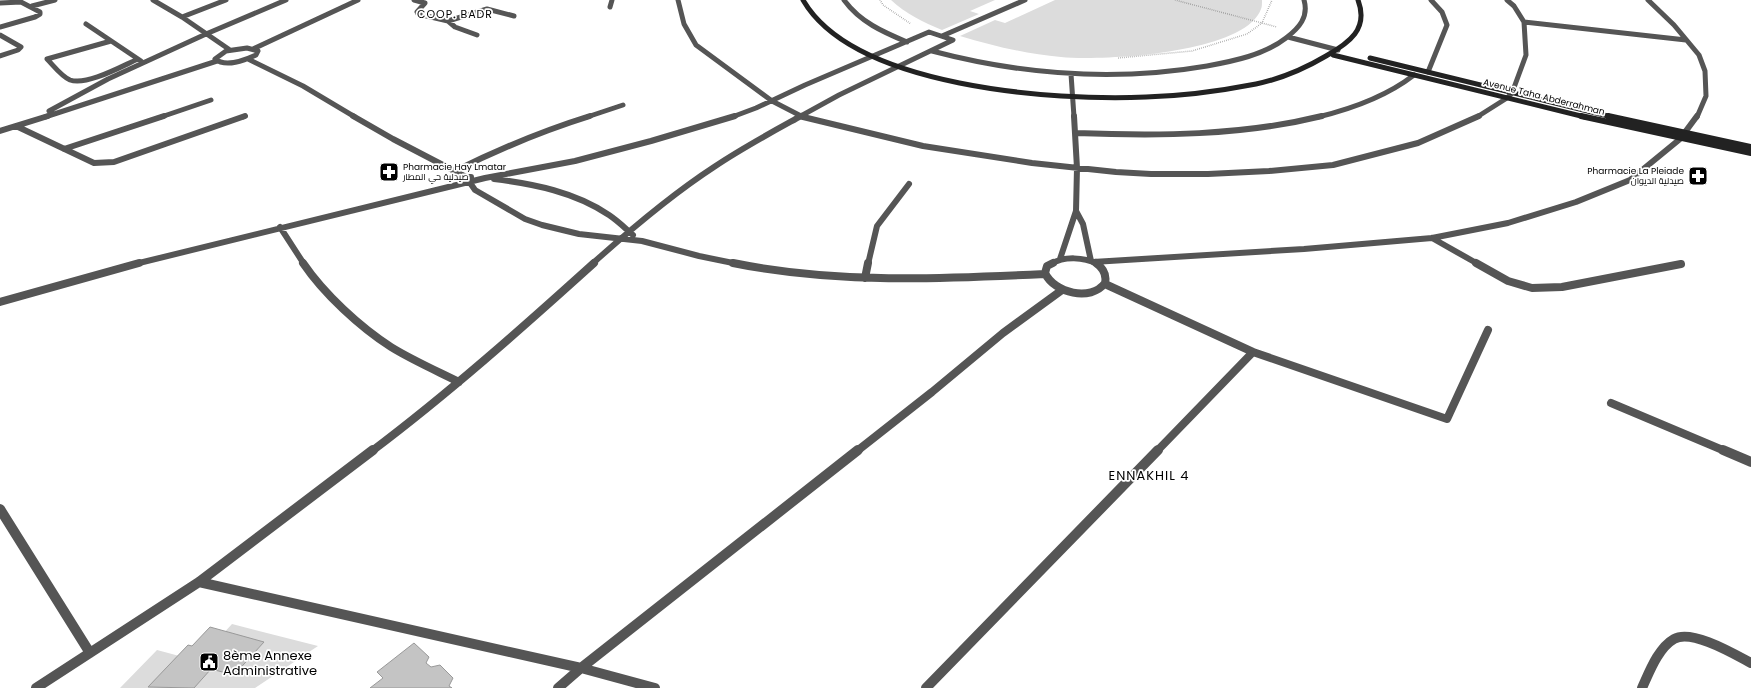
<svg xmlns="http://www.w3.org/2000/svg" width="1751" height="688" viewBox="0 0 1751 688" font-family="Poppins,Cairo,sans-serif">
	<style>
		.green { fill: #dcdcdc }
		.building { fill: #c4c4c4; stroke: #999 }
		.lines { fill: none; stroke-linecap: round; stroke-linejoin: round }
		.path { stroke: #777; stroke-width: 1.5; stroke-dasharray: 0.5 1.5; stroke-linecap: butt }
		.lane { stroke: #555; stroke-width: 5 }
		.street-far3 { stroke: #555; stroke-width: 5 }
		.street-far2 { stroke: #555; stroke-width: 6 }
		.street-far1 { stroke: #555; stroke-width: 8 }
		.street { stroke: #555; stroke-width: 10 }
		.secondary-far1 { stroke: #222; stroke-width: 5 }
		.secondary { stroke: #222; stroke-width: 6 }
		.labels { text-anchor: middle; stroke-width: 3.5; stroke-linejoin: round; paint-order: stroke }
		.far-street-label { font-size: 9px; fill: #000; stroke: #fff }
		.far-poi-label { font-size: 9px; fill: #000; stroke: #fff; text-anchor: start }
		.far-quarter-label { font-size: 11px; letter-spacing: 1px; fill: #000; stroke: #fff }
		.quarter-label { font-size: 13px; letter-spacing: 1px; fill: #000; stroke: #fff }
		.near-poi-label { font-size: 13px; fill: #000; stroke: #fff; text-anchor: start }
	</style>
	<rect width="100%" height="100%" fill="#fff"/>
	<path class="green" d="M891,0H995L970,11L979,14L942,30C923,22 906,14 891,0Z
		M1055,0H1262C1262,3 1262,7 1261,9C1245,54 1101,61 1061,57C1027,54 993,46 960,36L995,20L1005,23Z
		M232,624L318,646L255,688H120L157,650L198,661Z"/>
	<path class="building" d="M210,627L264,642L234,675L211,669L194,688L148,687L188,645L192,646Z
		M414,643L429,657L426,663L431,667L440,665L453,678L449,686L452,688H370L383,678L377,672Z"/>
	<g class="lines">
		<path class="path" d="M880,0L883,5L911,24
			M1175,0L1277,27
			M1118,58L1192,51L1247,34L1262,23L1272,0"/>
		<path class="lane" d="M206,34L286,0"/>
		<path class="street-far3" d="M153,0L182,17L230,50
			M414,0L425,3L417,12L418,14L448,21
			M678,0L684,24L696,45L772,101L803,117
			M844,0C860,22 883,32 907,42
			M1648,0L1674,25L1699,55L1705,71L1706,96L1697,117
			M0,3L21,2L40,12V14L35,17L0,27
			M32,6L55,0
			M610,7L612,0
			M182,17L226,0
			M1524,22L1686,40
			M86,24L141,61
			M0,35L21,47L18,50L0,56
			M477,35L455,27L448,21L487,9L514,16
			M942,36L1025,0
			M1288,37L1338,50
			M111,41L47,59C54,66 61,76 70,80C87,86 122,66 138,59
			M247,48L258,51L256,55C245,60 226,68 215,59L226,51Z
			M253,49L358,0
			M932,51C1023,75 1114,82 1207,66C1234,61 1264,55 1286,38C1299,28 1309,17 1304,0
			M248,59L303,86L355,117
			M1428,72L1447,25L1442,12L1431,0
			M1071,74L1074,117
			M49,111L108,79L206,34
			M45,117L217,61
			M161,117L211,100
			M243,117L245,116
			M587,117L623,105
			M732,117L756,108L805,85L929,32L953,40L839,95L799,117
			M1318,117C1351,109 1387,96 1414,75
			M1477,117L1507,98L1512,93L1526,55L1524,22L1514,6L1507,0"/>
		<path class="street-far2" d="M353,116L393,139L466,177H471
			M799,116L923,146L1032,163L1116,172L1151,174H1208L1269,171L1333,165L1418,143L1479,116
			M16,126L94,163L114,162L245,116
			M0,131L48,116
			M1075,133C1158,136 1241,136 1322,116
			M64,149L164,116
			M455,171C501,148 542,131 590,116
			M466,177L475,190L525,219L542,225L579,234L642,241L699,256L738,264
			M494,179C534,184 575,192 609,215C618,221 625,228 633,235
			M1076,211L1083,224L1091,261
			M280,227L304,264
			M1432,238L1478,264
			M1060,259L1076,211L1077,168L1074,116
			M1093,262L1304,249L1432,238L1508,223L1576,202L1630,180L1680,139L1697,116
			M135,264L485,178L575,161L651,141L735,116
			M592,264C631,229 671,195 714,167C742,148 772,132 801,116
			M868,264L877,226L909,184
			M1051,264C1064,256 1084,257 1097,264"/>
		<path class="street-far1" d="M303,263C324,294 360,327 391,347C412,360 437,371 459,382
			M733,263C836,284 941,279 1045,274
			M1053,263L1047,266L1045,273C1054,293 1091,302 1105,283C1107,274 1103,268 1096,263
			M1476,263L1508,281L1532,288L1562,287L1681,264
			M865,278L868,263
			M1105,284L1253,352L1447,419L1488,330
			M0,302L139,263
			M1611,403L1725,451
			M372,451C449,393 522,328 594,263
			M857,451L932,392L1003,333L1062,290
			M1157,451L1253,352"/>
		<path class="street" d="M1723,450L1751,462
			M0,509L90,653
			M199,582L581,668L655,688
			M36,688L199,582L373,450
			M558,688L581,668L858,450
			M926,688L1158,450
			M1642,688C1649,673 1658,648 1674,639C1692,629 1734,654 1751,663"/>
		<path class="secondary-far1" d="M803,0C854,88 1055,101 1146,97C1183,96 1220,91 1256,84C1280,79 1304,69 1326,56C1349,43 1369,29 1358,0
			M1333,55L1585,117
			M1370,58L1612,117"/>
		<path class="secondary" d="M1581,116L1751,153
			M1608,116L1751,147"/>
	</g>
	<defs>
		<symbol id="pharmacy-square" viewBox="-11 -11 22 22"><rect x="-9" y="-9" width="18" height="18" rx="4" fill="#000" stroke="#fff"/><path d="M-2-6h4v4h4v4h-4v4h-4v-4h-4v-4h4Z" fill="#fff"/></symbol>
		<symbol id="civic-square" viewBox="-11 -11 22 22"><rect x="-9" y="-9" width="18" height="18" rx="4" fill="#000" stroke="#fff"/><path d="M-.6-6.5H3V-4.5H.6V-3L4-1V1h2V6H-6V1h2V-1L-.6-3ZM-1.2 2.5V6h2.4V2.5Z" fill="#fff"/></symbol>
	</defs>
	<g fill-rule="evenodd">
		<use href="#pharmacy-square" x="378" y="161" width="22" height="22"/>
		<use href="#pharmacy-square" x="1687" y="165" width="22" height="22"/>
		<use href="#civic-square" x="198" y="651" width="22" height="22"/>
	</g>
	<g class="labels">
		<g class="far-street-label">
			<text transform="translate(1544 97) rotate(14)" y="3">Avenue Taha Abderrahman</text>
		</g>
		<g class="far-poi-label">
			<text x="403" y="170">Pharmacie Hay Lmatar<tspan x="403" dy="10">صيدلية حي المطار</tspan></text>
			<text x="1684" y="174" text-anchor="end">Pharmacie La Pleiade<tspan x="1684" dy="10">صيدلية الديوان</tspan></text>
		</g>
		<g class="far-quarter-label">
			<text x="455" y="18">COOP. BADR</text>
		</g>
		<g class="quarter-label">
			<text x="1149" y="480">ENNAKHIL 4</text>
		</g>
		<g class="near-poi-label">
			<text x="223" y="660">8ème Annexe<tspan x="223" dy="15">Administrative</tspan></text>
		</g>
	</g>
</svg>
